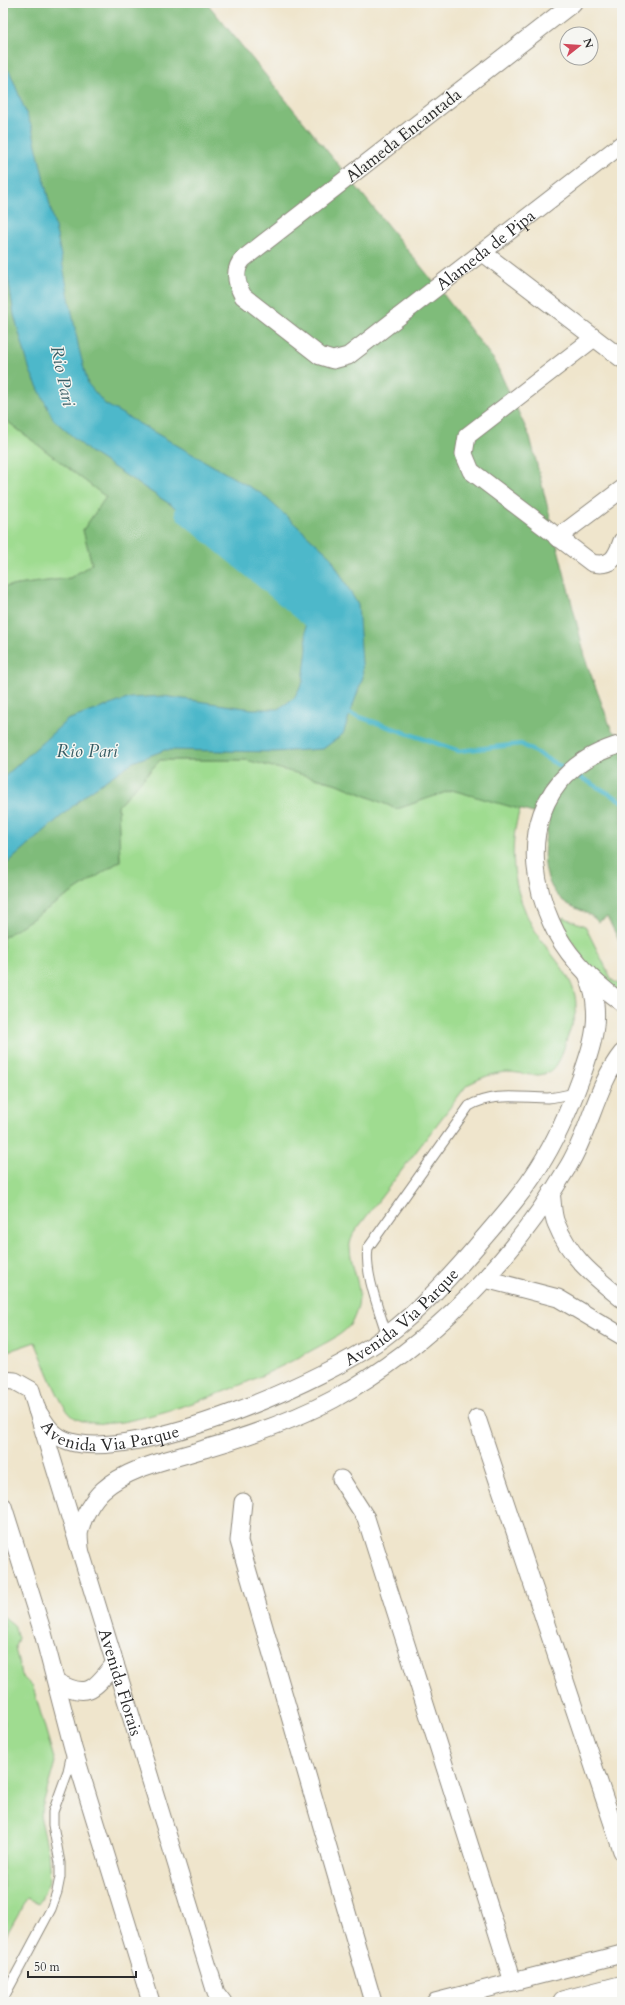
<svg xmlns="http://www.w3.org/2000/svg" width="625" height="2005" viewBox="0 0 625 2005" font-family="Cardo,serif">
	<style>
		.green { fill: #9fdc90; stroke: #65845e }
		.forest { fill: #7fbc7a; stroke: #557452 }
		.water { fill: #4eb8ca; stroke: #3c727a }
		.lines { fill: none; stroke-linecap: round; stroke-linejoin: round }
		.stream { stroke: #4eb8ca; stroke-width: 4.5 }
		.river { stroke: #4eb8ca; stroke-width: 26 }
		.service-casing { stroke: #8d887c; stroke-width: 11 }
		.minor-casing { stroke: #8d887c; stroke-width: 19 }
		.tertiary-casing { stroke: #8d887c; stroke-width: 24 }
		.service { stroke: #fff; stroke-width: 9 }
		.minor { stroke: #fff; stroke-width: 17 }
		.tertiary { stroke: #fff; stroke-width: 22 }
		.labels { text-anchor: middle; stroke-width: 3; stroke-linejoin: round; paint-order: stroke }
		.street-label { font-size: 17px; fill: #2b2b2b; stroke: #f6f6f2 }
		.water-label { font-size: 18px; font-style: italic; fill: #375c63; stroke: #f6f6f2 }
	</style>
	<rect width="100%" height="100%" fill="#f6f6f2"/>
	<filter id="ink" filterUnits="userSpaceOnUse"><feTurbulence type="fractalNoise" baseFrequency=".025" numOctaves="2"/><feDisplacementMap in="SourceGraphic" scale="8" xChannelSelector="R" yChannelSelector="G"/><feConvolveMatrix kernelMatrix="1 2 1 2 8 2 1 2 1" color-interpolation-filters="sRGB"/></filter>
	<filter id="wash" filterUnits="userSpaceOnUse"><feTurbulence type="fractalNoise" baseFrequency=".012" numOctaves="4" result="noise"/><feDisplacementMap in="SourceGraphic" scale="16" xChannelSelector="R" yChannelSelector="G"/><feGaussianBlur stdDeviation="0.9" result="paint"/><feColorMatrix in="noise" values="0 0 0 0 0 0 0 0 0 0 0 0 0 0 0 0 0 1.4 0 .05"/><feComposite in="paint" operator="in"/></filter>
	<g filter="url(#wash)">
		<rect width="100%" height="100%" fill="#efe5cc"/>
		<path class="green" d="M3,418L106,497L83,530L92,564L70,578L3,587Z
			M160,760H247L338,784L397,809L452,790L520,809C510,840 511,878 524,908C527,916 531,925 536,932C550,956 576,976 576,1006C576,1017 569,1031 566,1041C563,1051 559,1067 549,1072C535,1079 521,1072 507,1072C491,1073 481,1078 467,1085L353,1234C352,1238 349,1244 350,1248C352,1277 368,1290 352,1322C346,1333 329,1341 318,1347C259,1380 193,1407 127,1421C113,1424 83,1426 71,1415C59,1404 43,1359 35,1342L3,1353V938L120,861L118,806Z
			M563,917L585,926L612,980L622,987V996L588,965L560,924Z
			M3,1616L14,1625L18,1638L15,1647L21,1675L33,1687L55,1762L40,1815L48,1851L50,1880L39,1903L27,1898L3,1941Z"/>
		<path class="forest" d="M3,3H207L436,285L494,360L530,437L587,664L612,731L622,737V946L607,917L598,922C590,912 577,910 566,903C541,886 541,849 549,823L540,815L452,790L397,809L338,784L246,760H160L118,806L120,861L3,938V587L70,578L92,564L83,530L106,497L3,418Z"/>
		<path class="water" d="M3,65L10,72L32,128L58,240L79,349L88,384L105,404L262,494L330,556L358,605L363,677L343,734L323,749L275,752L165,750L133,762L89,792L3,867V778L67,720L130,698L163,696L252,709H278L294,698L303,682L307,648L304,611L288,585L263,565L90,452L53,419L30,371L14,315L3,246Z"/>
		<g class="lines">
			<path class="stream" d="M345,712L459,751L521,744L567,770
				M573,773L622,801"/>
			<path class="river" d="M188,511L319,620V629"/>
		</g>
	</g>
	<g filter="url(#ink)">
		<g class="lines">
			<defs>
				<path id="service" d="M387,1336C380,1312 364,1273 368,1248L469,1106C493,1092 521,1098 548,1098C557,1097 566,1095 575,1093
					M3,1999L51,1909L57,1892L60,1877V1863L53,1825V1812L68,1771L72,1753"/>
				<g id="minor">
					<path id="s1" d="M573,3L243,259C233,270 236,283 243,296L320,356L333,360L348,356L622,144"/>
					<path d="M482,252L622,359"/>
					<path d="M594,338L467,436L464,454L471,471L592,563C611,567 616,558 622,541"/>
					<path d="M557,538L622,489"/>
					<path d="M622,744C537,768 517,846 551,922C565,955 593,982 622,1003"/>
					<path d="M551,1193C553,1202 552,1214 556,1223C570,1258 594,1276 622,1299"/>
					<path d="M485,1279L558,1298L622,1336"/>
					<path id="s2" d="M3,1380L15,1381L31,1390L216,1993L223,2002"/>
					<path id="s3" d="M37,1410C46,1424 52,1436 68,1441C135,1464 332,1378 387,1335C420,1310 448,1279 475,1248C497,1222 521,1196 539,1167C557,1139 570,1108 581,1078C589,1055 598,1030 595,1005C595,995 590,983 587,973"/>
					<path d="M477,1418L622,1851"/>
					<path d="M341,1479L366,1518L513,1982"/>
					<path d="M243,1502L239,1541L373,2002"/>
					<path d="M3,1506L43,1633L73,1748L151,2002"/>
					<path d="M80,1549C80,1543 78,1535 80,1530C83,1516 93,1499 103,1490C130,1466 171,1460 204,1449C249,1436 293,1421 334,1399C432,1344 512,1262 569,1165C590,1130 597,1084 622,1053"/>
					<path d="M57,1682C89,1700 95,1688 115,1663"/>
					<path d="M435,2002L622,1954"/>
				</g>
				<path id="tertiary" d="M564,2002L622,1987"/>
			</defs>
			<use href="#service" class="service-casing"/>
			<use href="#minor" class="minor-casing"/>
			<use href="#tertiary" class="tertiary-casing"/>
			<use href="#service" class="service"/>
			<use href="#minor" class="minor"/>
			<use href="#tertiary" class="tertiary"/>
		</g>
	</g>
	<g class="labels">
		<g class="street-label">
			<text transform="translate(403 135) rotate(-38)" y="6">Alameda Encantada</text>
			<text dy="6" stroke="none"><textPath href="#s1" startOffset="758">Alameda de Pipa</textPath></text>
			<text dy="6" stroke="none"><textPath href="#s3" startOffset="410">Avenida Via Parque</textPath></text>
			<text dy="6" stroke="none"><textPath href="#s3" startOffset="86">Avenida Via Parque</textPath></text>
			<text dy="6" stroke="none"><textPath href="#s2" startOffset="336">Avenida Florais</textPath></text>
		</g>
		<g class="water-label">
			<text transform="translate(63 376) rotate(78)" y="6">Rio Pari</text>
			<text x="87" y="757">Rio Pari</text>
		</g>
	</g>
	<rect width="625" height="2005" fill="none" stroke="#f6f6f2" stroke-width="16"/>
	<g transform="translate(579 46) rotate(73)"><circle r="19" fill="#f6f6f2" stroke="#a5a5a2"/>
	<path d="M0-3L7 15L0 10L-7 15Z" fill="#d1495b"/>
	<text y="-6" font-size="11" font-weight="bold" text-anchor="middle" fill="#2b2b2b">N</text>
	</g>
	<path d="M28 1971v6h108v-6" fill="none" stroke="#2b2b2b" stroke-width="2"/>
	<text x="34" y="1971" font-size="12" fill="#2b2b2b" stroke="#f6f6f2" stroke-width="3" paint-order="stroke">50 m</text>
</svg>
